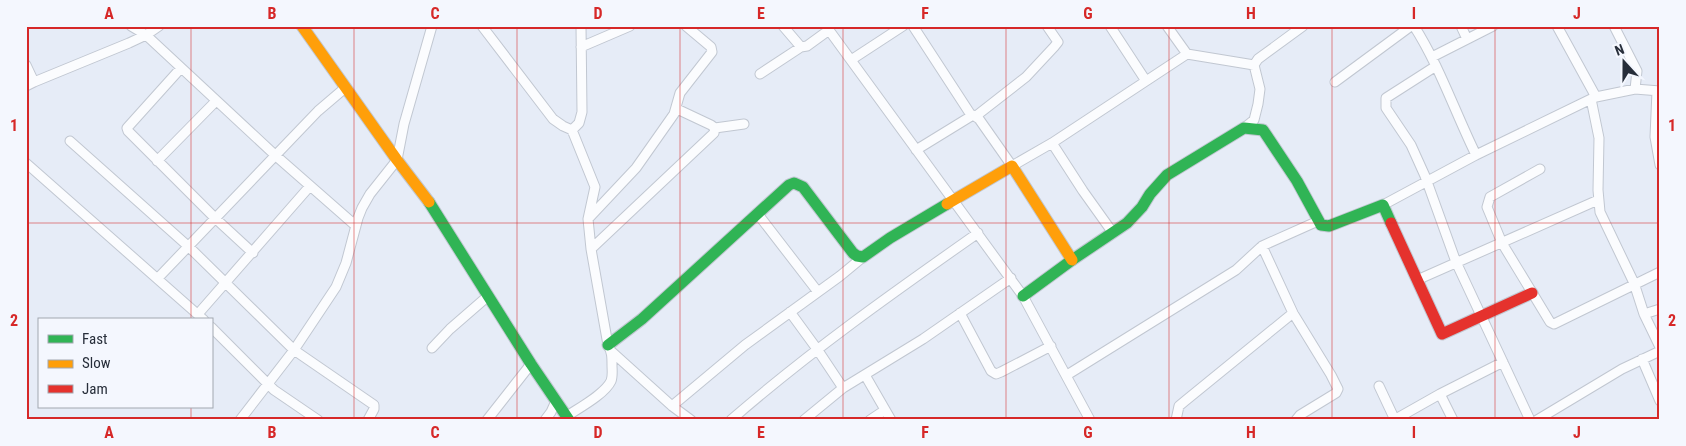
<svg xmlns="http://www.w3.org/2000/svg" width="1686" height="446" viewBox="0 0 1686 446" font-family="'Roboto Condensed',sans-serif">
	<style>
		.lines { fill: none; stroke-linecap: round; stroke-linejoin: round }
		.street-casing { stroke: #c1c7d1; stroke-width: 11 }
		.fast-casing { stroke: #c1c7d1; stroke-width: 13 }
		.slow-casing { stroke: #c1c7d1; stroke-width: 13 }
		.jam-casing { stroke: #c1c7d1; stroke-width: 13 }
		.street { stroke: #fbfcfe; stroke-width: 9 }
		.fast { stroke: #30b455; stroke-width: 11 }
		.slow { stroke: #ff9f0a; stroke-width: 11 }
		.jam { stroke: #e5322d; stroke-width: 11 }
		.grid { fill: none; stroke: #d62828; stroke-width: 1; stroke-opacity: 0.55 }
		.neatline { fill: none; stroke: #d62828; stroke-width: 2 }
		.grid-label { font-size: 16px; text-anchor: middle; font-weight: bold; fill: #d62828 }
	</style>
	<rect width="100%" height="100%" fill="#e6ecf7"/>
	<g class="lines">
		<defs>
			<path id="street" d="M131,26L146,35L275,155L356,226
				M482,26L553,119L563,126L572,130
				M783,26L801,47L807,46L829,30
				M826,26L1023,296L1090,420
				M913,26L971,115
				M1110,26L1146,81
				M1414,26C1439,65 1455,112 1476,155
				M1461,26L1467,39
				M1557,26L1596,97
				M1614,26L1637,71L1635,89
				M581,47L630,26
				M1187,54L1254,65
				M1432,57L1493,26
				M851,60L903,26
				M26,65L34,82
				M1436,66L1386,98V108L1411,145L1425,176L1456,262L1530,420
				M181,68L127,128L128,131L215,218L253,253
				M760,74L801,47
				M1335,82L1411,26
				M26,86L34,82L129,43L146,35L159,26
				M1657,91L1655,137L1660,165
				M1660,91L1635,89L1596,97L1591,99L1599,138L1598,190L1600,212L1634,283L1644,314L1660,347
				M976,116L1026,77L1054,47L1058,42L1047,26
				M715,128L744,124
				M1244,128L1254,120L1258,104L1260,89L1254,65L1258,59L1303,26
				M70,141L189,247L294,350L374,405V409L368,420
				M1052,143L1083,191L1113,233
				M916,150L973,115L979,119L1012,166L1052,143L1187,54L1167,26
				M157,161L216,101
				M26,163L204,320
				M1540,169L1490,197L1487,207L1502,243L1550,322L1554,324L1660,272
				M1383,205L1476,155L1591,99
				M757,213L818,292
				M588,219L636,168L674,114L680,93L712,52L711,47L686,26
				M1262,246L1293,313L1331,375L1338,389L1336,393L1300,415L1296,420
				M591,249L714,133L715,128L711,125L677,109
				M158,278L318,111L345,88
				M1417,280L1598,200
				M790,312L817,349L843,388
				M960,313L991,371L996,374L1001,372L1051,346
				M198,314L310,186
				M1644,314L1660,309
				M211,327L274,390L318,420
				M432,348L450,329L488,296
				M611,351L672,406L691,420
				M1642,359L1660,401
				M865,375L891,420
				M1067,375L1236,270L1262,246L1318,221
				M1379,386L1395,420
				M1440,394L1453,420
				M672,406L745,345L840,276L863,257
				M567,416C579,408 605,394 611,381C613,376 612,370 612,365C612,357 612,352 608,345L591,249L588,219L595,187L572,130L579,123L582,112L581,26
				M240,420L294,350L336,287L346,263L358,218L362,208L370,194L397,160L404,124L432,26
				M487,420L531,364
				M545,420L551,412L556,401
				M731,420C809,352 894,292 978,233
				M804,420L843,388L923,339L1011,278
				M870,420L885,410
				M1176,420L1179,406L1185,401L1293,313
				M1394,420L1440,394L1503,362
				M1537,420L1622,369L1660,351"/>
			<path id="fast" d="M429,202L531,364L569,420
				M1023,296L1072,260L1127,223L1142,207L1150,194L1167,175L1244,128L1263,130L1297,181L1321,225L1329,226L1383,205L1391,223
				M608,345L642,319L789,185L794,183L803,187L853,253L857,256L863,257L890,238L947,204"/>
			<path id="slow" d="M302,26L397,160L429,202
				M947,204L1012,166L1072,260"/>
			<path id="jam" d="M1391,223L1442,334L1532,293"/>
		</defs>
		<use href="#street" class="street-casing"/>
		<use href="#fast" class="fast-casing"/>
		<use href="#slow" class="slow-casing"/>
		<use href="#jam" class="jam-casing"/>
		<use href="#street" class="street"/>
		<use href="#fast" class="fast"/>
		<use href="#slow" class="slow"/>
		<use href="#jam" class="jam"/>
	</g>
	<path class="grid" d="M191,26V320M354,26V420M517,26V420M680,26V420M843,26V420M1006,26V420M1169,26V420M1332,26V420M1495,26V420M26,223H1660M191,407V420"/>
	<rect width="1686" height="446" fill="none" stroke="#f4f7fe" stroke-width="55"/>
	<rect x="38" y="318" width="175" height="90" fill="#f4f7fe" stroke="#a2a7b0"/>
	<rect x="48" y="335" width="25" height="8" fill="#30b455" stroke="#a2a7b0"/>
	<text x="82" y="344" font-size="15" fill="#272e3a">Fast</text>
	<rect x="48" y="360" width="25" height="8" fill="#ff9f0a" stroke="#a2a7b0"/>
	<text x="82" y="368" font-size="15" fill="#272e3a">Slow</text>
	<rect x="48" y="385" width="25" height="8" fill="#e5322d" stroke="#a2a7b0"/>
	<text x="82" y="394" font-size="15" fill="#272e3a">Jam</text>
	<g transform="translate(1624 62) rotate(339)" stroke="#f4f7fe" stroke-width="4" paint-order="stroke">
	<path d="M0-4L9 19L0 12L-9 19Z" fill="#272e3a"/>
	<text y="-8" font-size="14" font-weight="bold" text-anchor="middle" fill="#272e3a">N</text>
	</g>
	<rect x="28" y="28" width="1630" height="390" class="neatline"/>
	<g class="grid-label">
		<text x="109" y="19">A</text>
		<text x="272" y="19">B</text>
		<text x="435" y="19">C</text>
		<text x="598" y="19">D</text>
		<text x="761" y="19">E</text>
		<text x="925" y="19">F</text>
		<text x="1088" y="19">G</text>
		<text x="1251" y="19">H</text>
		<text x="1414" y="19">I</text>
		<text x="1577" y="19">J</text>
		<text x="14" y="131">1</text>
		<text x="1672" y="131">1</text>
		<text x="14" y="326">2</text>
		<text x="1672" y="326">2</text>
		<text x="109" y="438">A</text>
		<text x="272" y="438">B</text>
		<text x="435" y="438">C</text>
		<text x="598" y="438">D</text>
		<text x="761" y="438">E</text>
		<text x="925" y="438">F</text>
		<text x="1088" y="438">G</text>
		<text x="1251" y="438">H</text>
		<text x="1414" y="438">I</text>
		<text x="1577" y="438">J</text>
	</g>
</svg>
